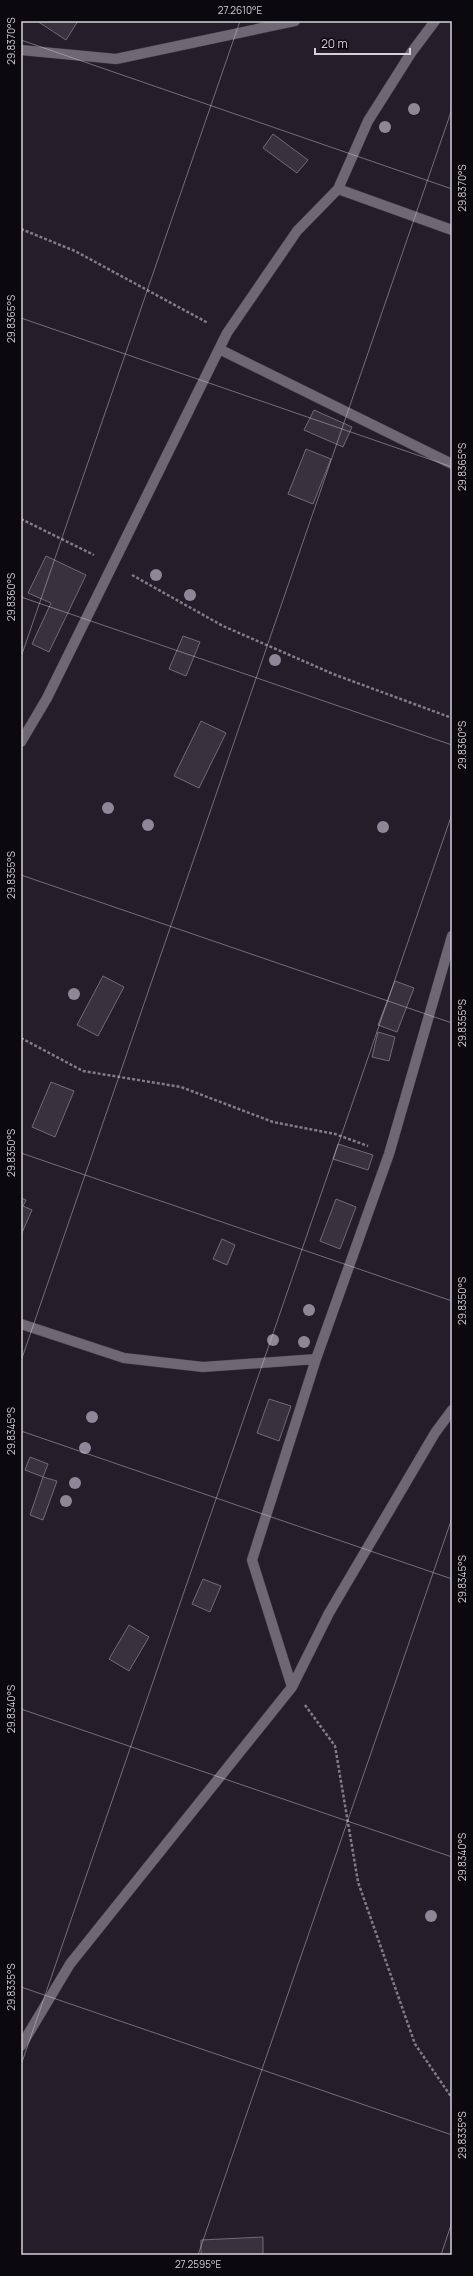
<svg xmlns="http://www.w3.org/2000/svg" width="473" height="2276" viewBox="0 0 473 2276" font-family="Manrope,sans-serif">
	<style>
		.building { fill: #38323e; stroke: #716b78 }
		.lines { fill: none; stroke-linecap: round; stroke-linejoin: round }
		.minor-casing { stroke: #3d3842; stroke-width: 11 }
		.path { stroke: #817d86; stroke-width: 2.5; stroke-dasharray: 3 2; stroke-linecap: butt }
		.minor { stroke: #6e6875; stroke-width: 10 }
		.tree { fill: #8e8797 }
		.ticks { fill: none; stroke: #d4d1d8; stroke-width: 1; stroke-opacity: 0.45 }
		.neatline { fill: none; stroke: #d4d1d8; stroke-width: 1.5 }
		.ticks-label { font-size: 10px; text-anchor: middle; fill: #d4d1d8 }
	</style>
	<rect width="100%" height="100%" fill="#231e29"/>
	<path class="building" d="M37,21H78L66,40Z
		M273,134L308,160L297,173L263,148Z
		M314,410L352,427L343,447L304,430Z
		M306,449L331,459L313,504L288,494Z
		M46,556L86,575L49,652L32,644L51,603L28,593Z
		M183,636L200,642L186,676L169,669Z
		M201,721L226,733L199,788L174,776Z
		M103,976L124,987L98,1036L77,1025Z
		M395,981L414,988L397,1032L378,1025Z
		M378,1032L395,1037L389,1061L372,1057Z
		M51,1082L74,1091L55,1137L32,1127Z
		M338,1144L373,1155L368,1170L333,1159Z
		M21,1198L26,1200L23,1206L32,1210L21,1235Z
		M336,1199L356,1207L340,1249L320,1241Z
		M222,1239L235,1245L227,1265L213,1259Z
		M269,1399L291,1406L279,1441L257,1433Z
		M30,1457L48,1464L43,1477L25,1470Z
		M43,1477L57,1481L43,1520L30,1515Z
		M203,1579L221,1586L210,1612L192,1604Z
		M129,1625L149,1637L129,1671L109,1659Z
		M263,2237V2255H201V2240Z"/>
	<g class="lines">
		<defs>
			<path id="minor" d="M21,50L116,59L295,21
				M338,189L368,121L411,53L435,21
				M219,349L452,464
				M21,742L47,698L227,333L297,231L338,189L452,230
				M21,1324L124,1358L203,1367L316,1359
				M292,1687L252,1560L316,1359L389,1154L452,936
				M21,2046L70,1964L292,1687L329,1613L435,1433L452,1410"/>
		</defs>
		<use href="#minor" class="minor-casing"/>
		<path class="path" d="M21,229L75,251L208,323
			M21,519L94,555
			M132,575L223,626L333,674L452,718
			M21,1038L83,1071L181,1087L273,1122L335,1134L368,1146
			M305,1705L335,1746L358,1882L415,2044L452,2098"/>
		<use href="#minor" class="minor"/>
	</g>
	<g class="tree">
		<circle cx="414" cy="109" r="6"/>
		<circle cx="385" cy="127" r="6"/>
		<circle cx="156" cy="575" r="6"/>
		<circle cx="190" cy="595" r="6"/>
		<circle cx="275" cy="660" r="6"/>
		<circle cx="108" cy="808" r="6"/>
		<circle cx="148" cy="825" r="6"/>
		<circle cx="383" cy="827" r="6"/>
		<circle cx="74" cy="994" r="6"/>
		<circle cx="309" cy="1310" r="6"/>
		<circle cx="273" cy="1340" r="6"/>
		<circle cx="304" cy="1342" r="6"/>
		<circle cx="92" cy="1417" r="6"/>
		<circle cx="85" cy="1448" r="6"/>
		<circle cx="75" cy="1483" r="6"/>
		<circle cx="66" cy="1501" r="6"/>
		<circle cx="431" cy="1916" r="6"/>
	</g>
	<path class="ticks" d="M21,40L452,189M21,318L452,467M21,597L452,745M21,657L240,21M21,875L452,1023M21,1153L452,1301M21,1361L452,109M21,1431L452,1579M21,1709L452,1857M21,1987L452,2135M21,2065L452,814M198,2255L452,1518M441,2255L452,2222"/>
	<rect width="473" height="2276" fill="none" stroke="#0c090e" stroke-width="44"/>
	<path d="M315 48v6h95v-6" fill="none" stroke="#d4d1d8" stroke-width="2"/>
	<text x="321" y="48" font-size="12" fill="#d4d1d8" stroke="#0c090e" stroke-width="3" paint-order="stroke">20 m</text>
	<rect x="22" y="22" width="429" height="2232" class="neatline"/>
	<g class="ticks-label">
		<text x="240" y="14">27.2610°E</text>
		<text transform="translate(11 41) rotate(-90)" y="4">29.8370°S</text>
		<text transform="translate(462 188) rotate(-90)" y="4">29.8370°S</text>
		<text transform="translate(11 319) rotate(-90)" y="4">29.8365°S</text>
		<text transform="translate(462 467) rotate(-90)" y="4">29.8365°S</text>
		<text transform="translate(11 597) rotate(-90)" y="4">29.8360°S</text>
		<text transform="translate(462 745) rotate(-90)" y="4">29.8360°S</text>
		<text transform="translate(11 875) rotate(-90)" y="4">29.8355°S</text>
		<text transform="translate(462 1023) rotate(-90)" y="4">29.8355°S</text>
		<text transform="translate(11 1153) rotate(-90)" y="4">29.8350°S</text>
		<text transform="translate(462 1301) rotate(-90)" y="4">29.8350°S</text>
		<text transform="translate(11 1431) rotate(-90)" y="4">29.8345°S</text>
		<text transform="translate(462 1579) rotate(-90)" y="4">29.8345°S</text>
		<text transform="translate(11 1709) rotate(-90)" y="4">29.8340°S</text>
		<text transform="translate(462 1857) rotate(-90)" y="4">29.8340°S</text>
		<text transform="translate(11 1987) rotate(-90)" y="4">29.8335°S</text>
		<text transform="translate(462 2135) rotate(-90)" y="4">29.8335°S</text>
		<text x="198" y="2268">27.2595°E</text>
	</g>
</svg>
